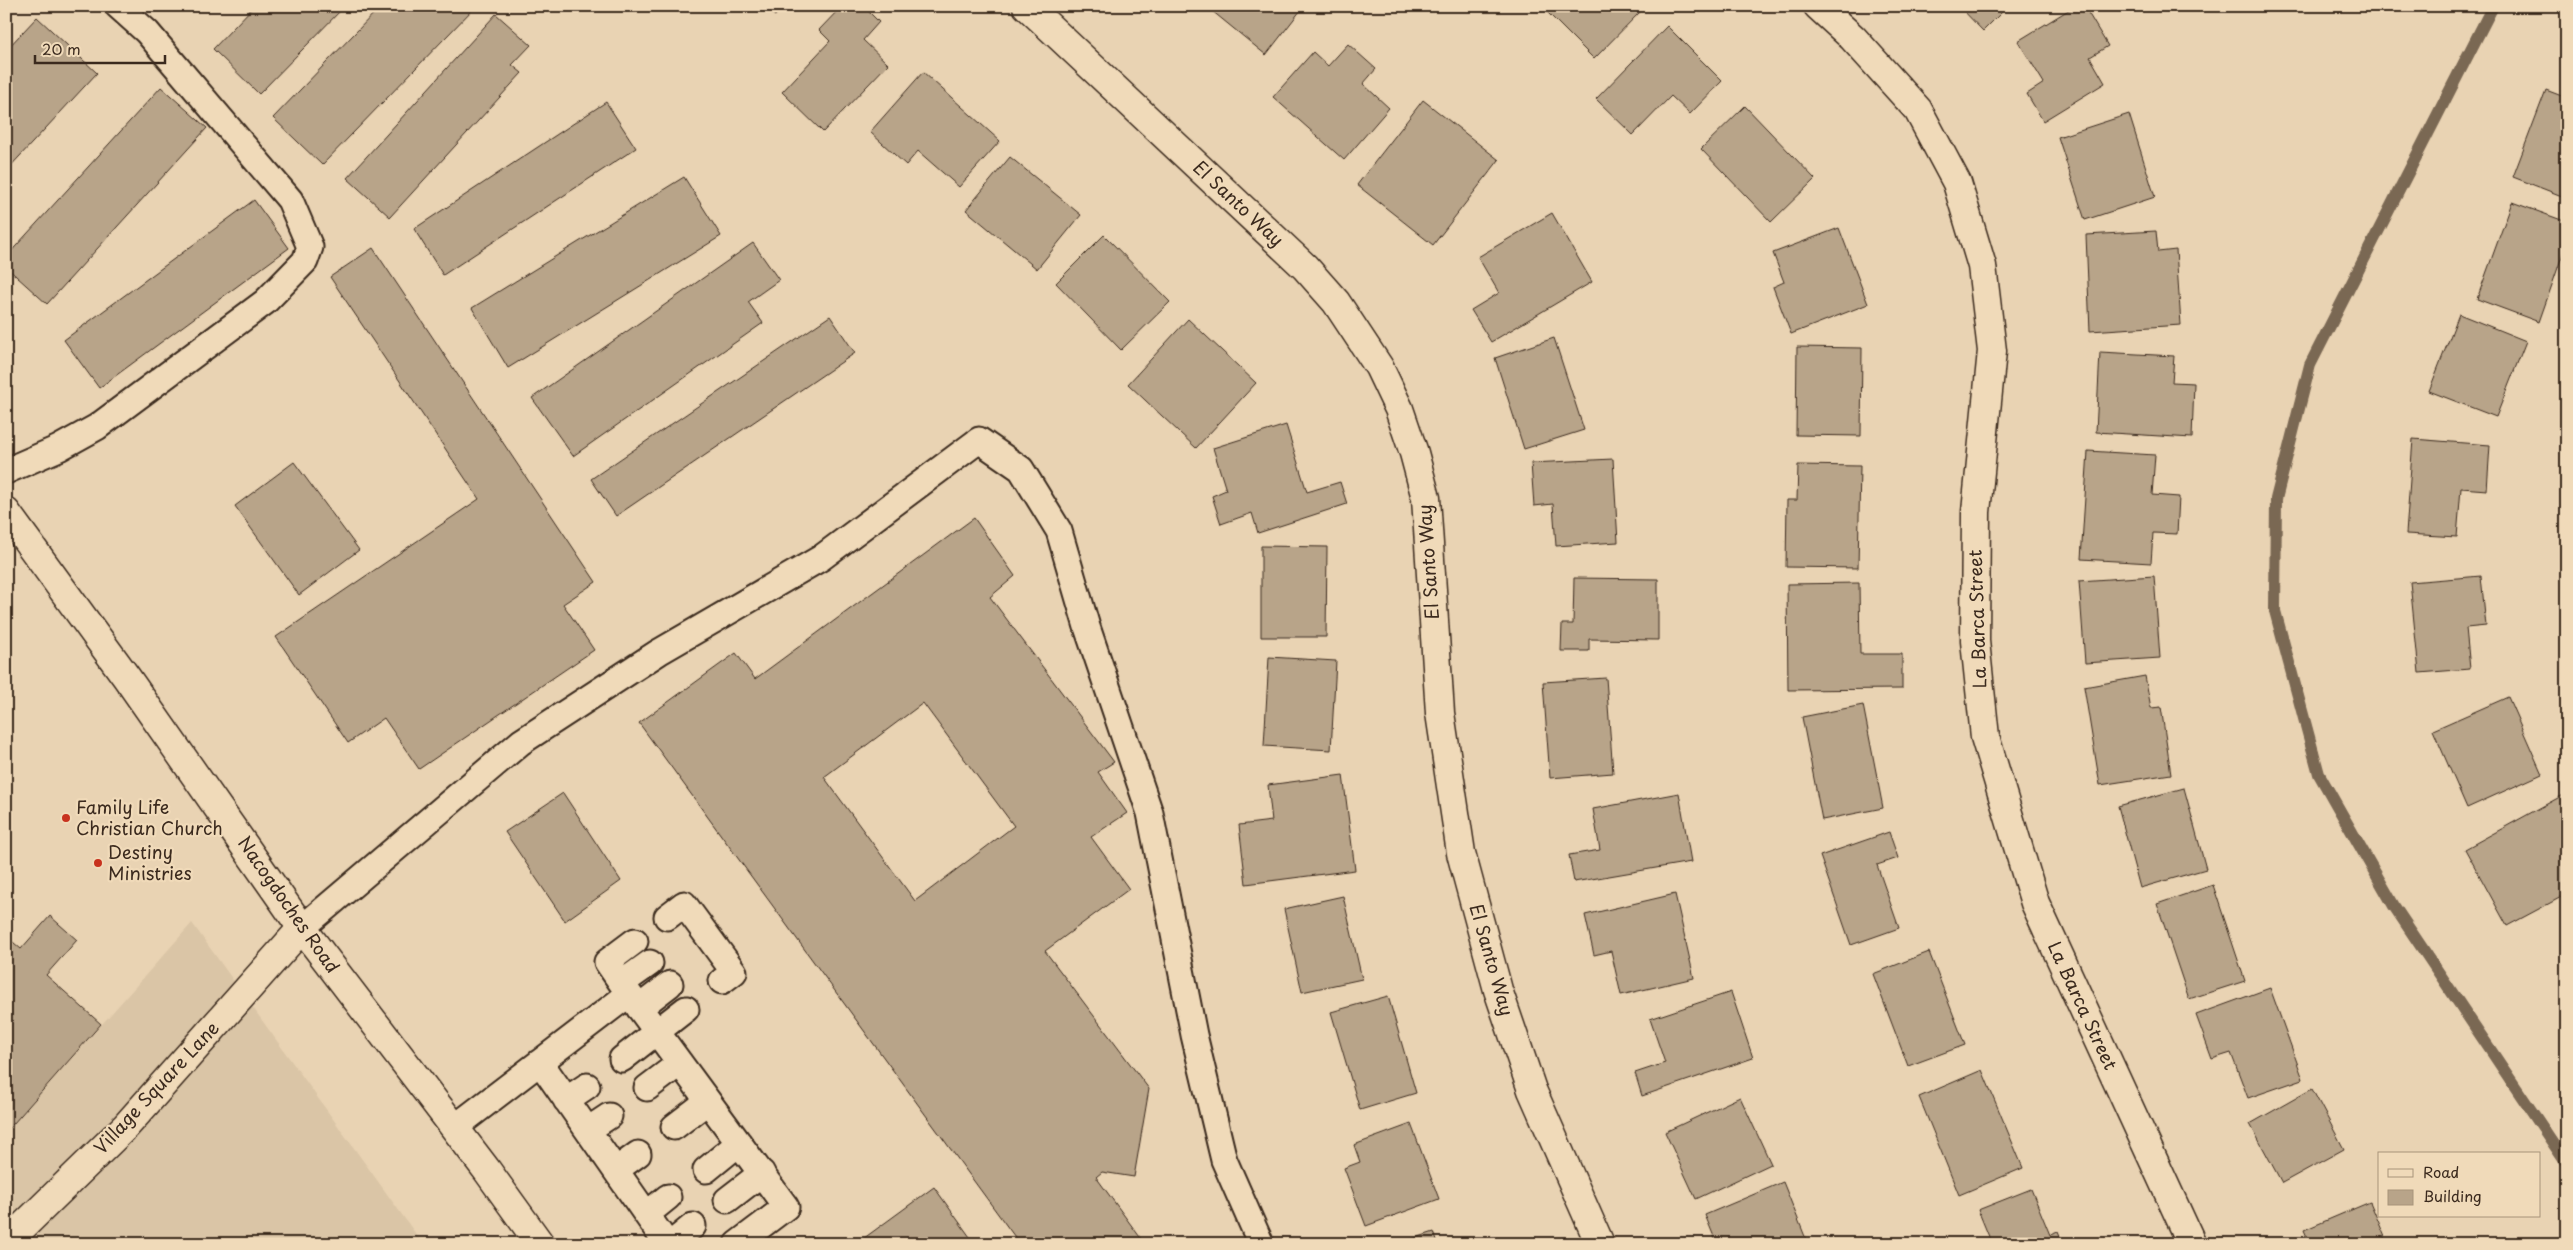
<svg xmlns="http://www.w3.org/2000/svg" width="2573" height="1250" viewBox="0 0 2573 1250" font-family="'Playpen Sans',sans-serif">
	<style>
		.built { fill: #dac5a6 }
		.lines { fill: none; stroke-linecap: round; stroke-linejoin: round }
		.stream { stroke: #7a6753; stroke-width: 12 }
		.building { fill: #b8a489; stroke: #3b2a1e; fill-rule: evenodd }
		.lane-casing { stroke: #3b2a1e; stroke-width: 29 }
		.street-casing { stroke: #3b2a1e; stroke-width: 31 }
		.primary-casing { stroke: #3b2a1e; stroke-width: 31 }
		.lane { stroke: #f0dab9; stroke-width: 25 }
		.street { stroke: #f0dab9; stroke-width: 28 }
		.primary { stroke: #f0dab9; stroke-width: 28 }
		.poi-dot { fill: #c8321e; stroke: #f0dab9; stroke-width: 2 }
		.labels { text-anchor: middle; stroke-width: 4.5; stroke-linejoin: round; paint-order: stroke }
		.street-label { font-size: 18px; fill: #3b2a1e; stroke: #f0dab9 }
		.poi-label { font-size: 18px; fill: #3b2a1e; stroke: #f0dab9; text-anchor: start }
	</style>
	<rect width="100%" height="100%" fill="#e9d3b3"/>
	<filter id="ink" filterUnits="userSpaceOnUse"><feTurbulence type="fractalNoise" baseFrequency=".02" numOctaves="2"/><feDisplacementMap in="SourceGraphic" scale="10" xChannelSelector="R" yChannelSelector="G"/><feConvolveMatrix kernelMatrix="1 2 1 2 8 2 1 2 1" color-interpolation-filters="sRGB"/></filter>
	<g filter="url(#ink)">
		<path class="built" d="M192,923L423,1244H6V1132Z"/>
		<g class="lines">
			<path class="stream" d="M2493,6L2310,365L2276,499L2275,611L2319,774L2394,906L2567,1164"/>
		</g>
		<path class="building" d="M254,6H345L259,94L213,49Z
			M381,6H476L322,165L273,118Z
			M763,6H783L775,16Z
			M842,6H863L879,22L863,40L888,64L823,132L782,92L830,41L819,30Z
			M1206,6H1304L1266,55Z
			M1541,6H1634L1640,12L1594,59Z
			M1959,6H2008L1983,31Z
			M2075,6H2084L2108,46L2090,57L2105,83L2043,121L2027,94L2044,83L2018,41Z
			M496,14L531,45L512,65L522,73L390,217L347,178Z
			M37,17L97,73L6,171V50Z
			M1667,26L1722,81L1690,114L1671,96L1633,135L1596,99Z
			M1348,44L1376,69L1363,84L1389,108L1344,160L1273,97L1313,52L1328,66Z
			M923,72L1000,141L959,187L918,151L906,165L870,132Z
			M161,87L207,128L47,304L6,267V257Z
			M2546,90L2567,98V198L2513,177Z
			M1423,100L1499,160L1433,245L1357,185Z
			M606,102L636,148L443,275L414,229Z
			M1745,106L1815,179L1771,222L1701,149Z
			M2129,114L2155,197L2085,220L2058,137Z
			M1010,157L1081,215L1037,269L966,210Z
			M684,177L721,236L508,368L472,308Z
			M254,200L289,248L99,388L64,340Z
			M2512,202L2567,222V242L2539,322L2477,299Z
			M1552,213L1592,282L1491,342L1471,310L1499,293L1478,257Z
			M1839,228L1868,304L1791,334L1773,287L1784,282L1773,253Z
			M2156,231L2158,252L2176,250L2181,325L2090,331L2086,235Z
			M1104,235L1170,302L1121,350L1056,283Z
			M753,243L779,280L748,302L763,323L573,456L532,398Z
			M373,248L596,582L563,604L594,650L419,769L384,718L348,743L276,637L479,499L330,277Z
			M2459,314L2526,341L2496,417L2429,391Z
			M830,316L855,353L616,516L591,479Z
			M1188,319L1256,383L1196,448L1128,384Z
			M1554,338L1584,430L1524,449L1495,358Z
			M1797,347L1862,348L1861,436L1796,435Z
			M2100,352L2174,356L2172,382L2194,383L2192,438L2096,432Z
			M1286,425L1307,492L1340,482L1347,504L1258,533L1252,513L1221,524L1212,496L1226,490L1213,448Z
			M2413,439L2490,445L2487,490L2461,488L2457,537L2406,534Z
			M2088,451L2155,455L2152,495L2179,497L2177,534L2153,533L2151,563L2081,559Z
			M1613,459L1618,542L1556,546L1553,504L1534,506L1531,463Z
			M294,462L359,550L299,595L235,506Z
			M1798,465L1860,466L1858,568L1786,567L1787,500H1797Z
			M974,518L1015,576L990,597L1114,762L1098,772L1127,813L1091,837L1129,889L1045,951L1149,1089L1134,1177L1102,1172L1096,1177L1145,1244H1020L639,723L736,653L755,679ZM923,703L1014,826L915,901L824,777Z
			M1261,546L1327,547L1326,637H1261Z
			M2154,576L2160,658L2085,663L2079,581Z
			M2481,576L2486,626L2466,628L2470,669L2419,673L2410,582Z
			M1574,578L1658,579V640L1589,639V651H1561L1562,624H1573Z
			M1859,583L1860,654H1902V689L1788,690L1787,584Z
			M1269,657L1336,661L1331,750L1264,746Z
			M2145,676L2151,708L2161,707L2171,774L2100,785L2084,687Z
			M1606,678L1613,773L1550,778L1543,682Z
			M2508,697L2542,774L2467,808L2433,730Z
			M1863,705L1883,808L1822,820L1802,717Z
			M1343,775L1355,870L1246,884L1239,825L1272,821L1268,785Z
			M2184,788L2206,869L2140,888L2118,806Z
			M563,793L621,881L565,921L505,832Z
			M1679,793L1691,862L1574,882L1569,855L1600,850L1593,809Z
			M2567,793V894L2507,926L2465,849Z
			M1889,832L1898,858L1877,865L1899,928L1851,945L1820,856Z
			M2213,885L2245,981L2189,999L2157,904Z
			M1675,894L1694,978L1621,995L1611,951L1594,955L1585,915Z
			M1343,896L1362,979L1302,992L1284,909Z
			M50,916L77,940L46,975L101,1024L6,1132V936L21,949Z
			M1929,952L1965,1045L1908,1066L1873,974Z
			M2270,988L2303,1079L2248,1098L2231,1053L2212,1059L2196,1015Z
			M1731,992L1753,1058L1642,1096L1635,1073L1665,1063L1650,1019Z
			M1388,996L1416,1093L1360,1110L1331,1012Z
			M1982,1070L2023,1168L1959,1195L1919,1097Z
			M2312,1089L2344,1149L2282,1183L2250,1124Z
			M1740,1097L1771,1164L1696,1199L1665,1132Z
			M1411,1124L1439,1199L1366,1226L1344,1168L1360,1162L1354,1145Z
			M1783,1182L1808,1244H1717L1705,1215Z
			M934,1187L975,1244H856Z
			M2031,1189L2050,1235L2058,1232L2063,1244H1992L1978,1210Z
			M2370,1202L2388,1244H2310L2304,1230Z
			M1434,1232L1438,1244H1397Z"/>
		<g class="lines">
			<defs>
				<path id="lane" d="M6,471L59,448L97,427L265,302L305,261L310,247L290,200L147,32L118,6
					M667,917L684,904L734,972L722,981
					M302,928L521,742L659,652L821,558L979,440L1021,469L1059,531L1087,627L1150,813L1194,1035L1224,1160L1261,1244
					M622,983L650,963
					M629,994L607,962L635,941
					M639,1008L670,984
					M622,1059L686,1009
					M540,1062L667,1244
					M647,1088L680,1063
					M566,1100L587,1086
					M674,1127L708,1101
					M454,1128L629,994L786,1207L737,1244
					M588,1130L609,1116
					M616,1170L638,1154
					M706,1170L739,1143
					M727,1200L762,1173
					M647,1214L668,1197
					M671,1244L693,1226"/>
				<path id="street" d="M1027,6L1305,267L1336,302L1379,367L1399,409L1414,453L1426,498L1440,713L1461,853L1498,990L1532,1090L1600,1244
					M1818,6L1853,38L1918,110L1957,183L1982,266L1992,351L1976,512L1975,641L1985,737L2035,903L2192,1244
					M6,1243L126,1126L302,928"/>
				<path id="primary" d="M6,512L127,678L302,928L486,1169L540,1244"/>
			</defs>
			<use href="#lane" class="lane-casing"/>
			<use href="#street" class="street-casing"/>
			<use href="#primary" class="primary-casing"/>
			<use href="#lane" class="lane"/>
			<use href="#street" class="street"/>
			<use href="#primary" class="primary"/>
		</g>
	</g>
	<g class="poi-dot">
		<circle cx="66" cy="818" r="5"/>
		<circle cx="98" cy="863" r="5"/>
	</g>
	<g class="labels">
		<g class="street-label">
			<text transform="translate(1238 204) rotate(43)" y="6">El Santo Way</text>
			<text transform="translate(1429 562) rotate(-94)" y="6">El Santo Way</text>
			<text transform="translate(1978 619) rotate(-92)" y="6">La Barca Street</text>
			<text transform="translate(288 905) rotate(55)" y="6">Nacogdoches Road</text>
			<text transform="translate(1491 960) rotate(74)" y="6">El Santo Way</text>
			<text transform="translate(2082 1006) rotate(65)" y="6">La Barca Street</text>
			<text transform="translate(157 1088) rotate(-47)" y="6">Village Square Lane</text>
		</g>
		<g class="poi-label">
			<text x="76" y="814">Family Life<tspan x="76" dy="21">Christian Church</tspan></text>
			<text x="108" y="859">Destiny<tspan x="108" dy="21">Ministries</tspan></text>
		</g>
	</g>
	<rect width="2573" height="1250" fill="none" stroke="#f0dab9" stroke-width="25"/>
	<rect x="12" y="12" width="2548" height="1225" fill="none" stroke="#3b2a1e" stroke-width="2" filter="url(#ink)"/>
	<rect x="2378" y="1152" width="162" height="65" fill="#f0dab9" stroke="#a8947b"/>
	<rect x="2388" y="1169" width="25" height="8" fill="#f0dab9" stroke="#a8947b"/>
	<text x="2423" y="1178" font-size="15" fill="#3b2a1e">Road</text>
	<rect x="2388" y="1190" width="25" height="15" fill="#b8a489" stroke="#a8947b"/>
	<text x="2423" y="1202" font-size="15" fill="#3b2a1e">Building</text>
	<path d="M35 55v8h130v-8" fill="none" stroke="#3b2a1e" stroke-width="2.5"/>
	<text x="42" y="55" font-size="15" fill="#3b2a1e" stroke="#f0dab9" stroke-width="4" paint-order="stroke">20 m</text>
</svg>
